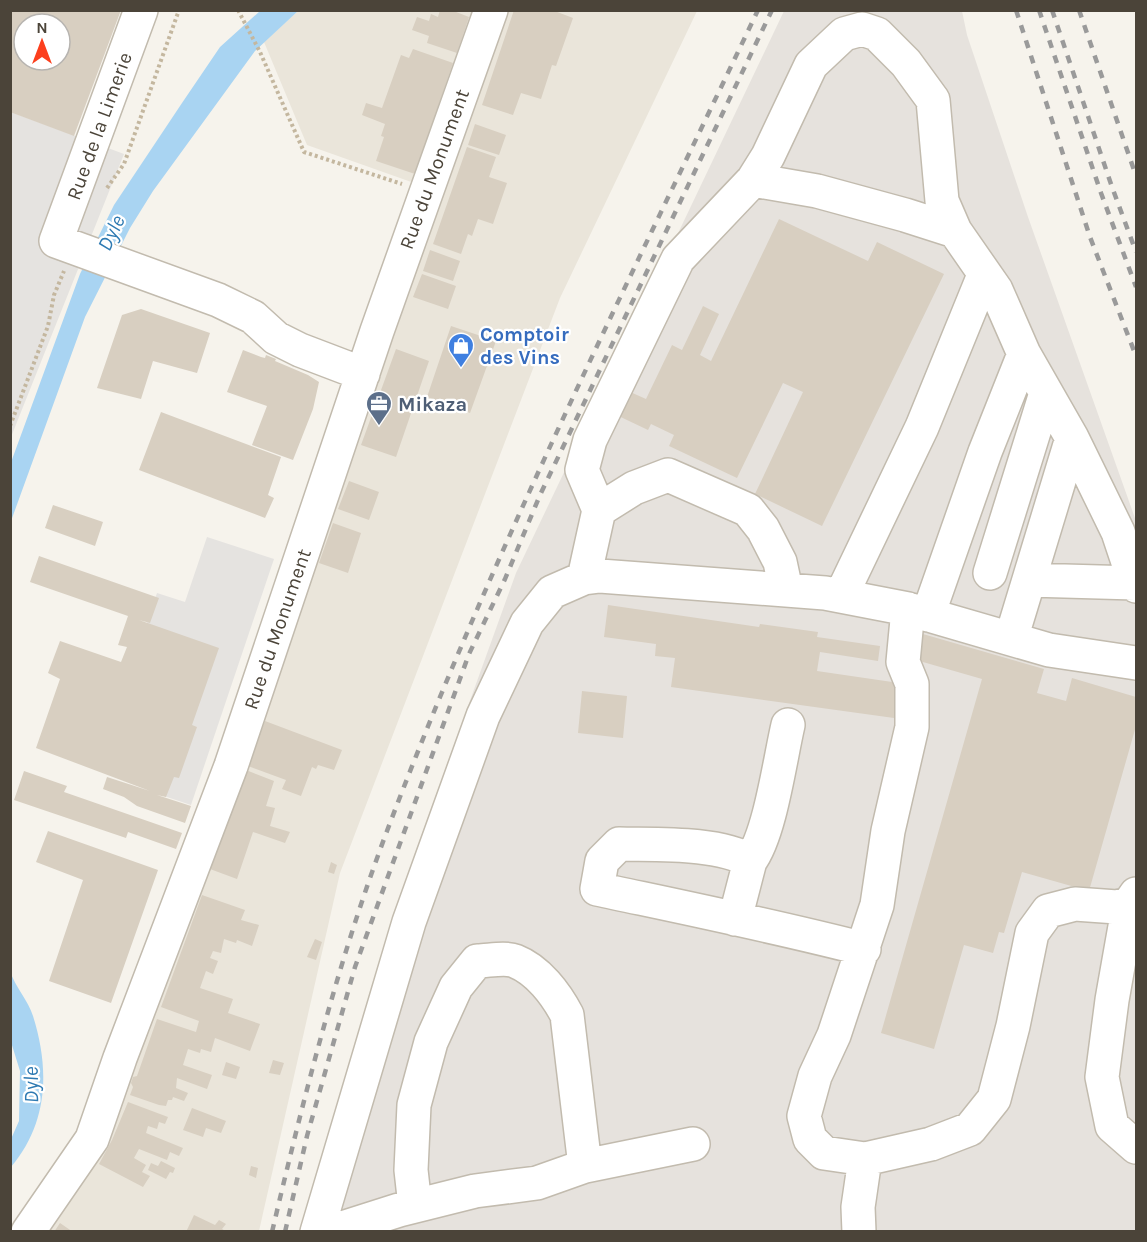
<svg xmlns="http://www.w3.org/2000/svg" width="1147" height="1242" viewBox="0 0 1147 1242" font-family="Karla,sans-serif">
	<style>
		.residential { fill: #eae5da }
		.industrial { fill: #e6e2dd }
		.parking { fill: #e5e3e0 }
		.water { fill: #a9d4f2 }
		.building { fill: #d8cfc1; fill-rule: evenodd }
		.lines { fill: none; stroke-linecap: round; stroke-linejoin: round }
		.minor-casing { stroke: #c2bbae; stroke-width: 36 }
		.path { stroke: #c4b79f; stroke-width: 4; stroke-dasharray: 3 3; stroke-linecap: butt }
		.minor { stroke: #fff; stroke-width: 33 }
		.rail { stroke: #9a9a9a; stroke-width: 4.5; stroke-dasharray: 8 8; stroke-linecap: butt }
		.labels { text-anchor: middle; stroke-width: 4.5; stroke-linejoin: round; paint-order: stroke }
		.street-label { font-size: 20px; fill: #4b4439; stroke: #fff }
		.shop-label { font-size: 20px; font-weight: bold; fill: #366cbe; stroke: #fff; text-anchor: start }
		.service-label { font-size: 20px; font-weight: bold; fill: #4e5e75; stroke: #fff; text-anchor: start }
		.water-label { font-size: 21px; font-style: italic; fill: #2e7ab2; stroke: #fff }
	</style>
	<rect width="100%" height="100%" fill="#f6f3ec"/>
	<path class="residential" d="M298,11H697L560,298L340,873L259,1231L31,1232L106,1120L431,189L307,145L264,42Z"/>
	<path class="industrial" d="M784,11H962L967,35L1028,217L1136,521V1231L327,1232L367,1017L415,853L516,573Z"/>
	<path class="parking" d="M11,112L124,154L11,437Z
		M207,537L274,559L191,805L164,796L145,629L157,593L185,602Z"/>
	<path class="water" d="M260,11H298L255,51L153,191L130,228L85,317L11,521L10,465L80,274L114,205L182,103L220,47Z
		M10,971C15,987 28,1000 33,1016C50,1070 48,1123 11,1167V1139L19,1121L20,1071L11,1042Z"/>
	<path class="building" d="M10,10H121L74,136L10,112ZM24,24H60V60H24Z
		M440,10H451L469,17L457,53L427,43L429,36L412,30L417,17L429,21L431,14L438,17Z
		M514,10H552L573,18L556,66L552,65L541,99L521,93L513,115L482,105Z
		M413,49L453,63L415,174L376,161L384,137L381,136L385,124L362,115L366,103L382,108L401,55L409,58Z
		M475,124L506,135L499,155L468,145Z
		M467,147L496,157L489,177L507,183L493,224L478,219L472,236L468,234L461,254L433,244Z
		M779,219L868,261L877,242L944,274L822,526L755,494L803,392L783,383L737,478L669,446L674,435L651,424L648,430L608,411L619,387L646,399L672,345L682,350L703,306L719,314L700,355L711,361Z
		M430,250L460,261L453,281L423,271Z
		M422,274L456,286L448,309L413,297Z
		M141,309L210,333L197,373L153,361L141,399L97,388L122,315Z
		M451,326L496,341L470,413L427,397Z
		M396,349L429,361L396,457L361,445Z
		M243,350L261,357L265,358L266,355L276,359L275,361L308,375L319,382L313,409L293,460L252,445L267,406L227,392Z
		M161,412L281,457L268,495L274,498L265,518L139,470Z
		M349,481L379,492L369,520L338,509Z
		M53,505L103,522L95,546L45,528Z
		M333,523L361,533L348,573L319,563Z
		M39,556L159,598L150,623L139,620L219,648L192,725L197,727L179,778L174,777L166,797L157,795L191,806L185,823L137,806L124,797L103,789L107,777L150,791L36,748L60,679L48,673L60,641L121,662L127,647L118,645L128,616L30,582Z
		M608,605L759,627L760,624L818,632L817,637L880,646L878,661L820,652L817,671L899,683L894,718L671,687L675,658L655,656L656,644L604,637Z
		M916,632L1044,669L1037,693L1066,701L1072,678L1136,697V726L1089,891L1022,872L1004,933L999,932L993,953L964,945L934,1049L881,1033L982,679L909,658Z
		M582,691L627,696L623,738L578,733Z
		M265,721L342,750L334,770L318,765L316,769L312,767L301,796L282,789L286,780L248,766Z
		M246,770L274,781L266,806L275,808L270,826L290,832L285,843L253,832L237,879L210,869Z
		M24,771L67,786L64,792L182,833L176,849L128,832L126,838L14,800Z
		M48,831L158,870L111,1003L49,981L83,880L36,862Z
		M331,862L337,865L334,874L328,872Z
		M202,895L245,910L241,920L259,925L252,946L237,940L236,943L224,939L221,953L213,951L210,958L218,961L213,974L206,971L200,988L233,999L228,1013L260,1024L250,1051L215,1038L211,1052L201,1049L200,1053L188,1049L183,1065L212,1075L207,1089L177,1078L176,1088L188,1093L184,1101L173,1097L172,1100H168L166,1106L159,1105L130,1095L133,1087L131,1083L133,1077L137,1076L157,1019L196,1032L199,1021L161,1007Z
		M315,939L322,942L316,960L307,957Z
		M273,1060L284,1063L280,1075L269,1073Z
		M226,1062L240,1067L236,1079L222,1075Z
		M128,1102L168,1117L165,1124L159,1122L157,1129L148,1126L146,1133L183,1148L179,1156L170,1152L167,1160L139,1149L134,1158L146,1165L142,1172L150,1176L143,1187L99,1164L112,1140Z
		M192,1108L226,1121L221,1133L206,1128L203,1137L183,1130Z
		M161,1161L175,1168L173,1173L170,1172L166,1179L148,1170L151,1163L158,1166Z
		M251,1166L258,1168L256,1178L249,1175Z
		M194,1215L215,1225L219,1220L226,1224L222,1229L227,1232H186Z
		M60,1223L73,1232H54Z"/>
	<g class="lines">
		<defs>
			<path id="minor" d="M141,10L56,241L218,300L253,317L276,338L300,350L363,374
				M753,180L817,191L905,215L955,231
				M599,510L634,488L668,475L748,510L763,529L780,562L786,590
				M990,573L1046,393
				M584,578L599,510L582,470L590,440L678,259L753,180L768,156L811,65L844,34L862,29L877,34L906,63L933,100L942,201L955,231L996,290L1024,354L1072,438L1118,532L1136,586
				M1029,580L1135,583
				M841,596L922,427L984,275
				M908,609L903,662L912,684V727L888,831L877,905L834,1035L815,1076L804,1116L810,1139L824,1153L865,1159L931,1144L970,1129L994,1099L1013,1026L1032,933L1048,911L1075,904L1117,907L1129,904L1136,894
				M928,615L985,452L1024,354
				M1011,639L1072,438
				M750,861C770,835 780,759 788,725
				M1129,904L1112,1000L1102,1077L1112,1126L1136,1147
				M735,919L750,861C719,842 656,845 619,844L602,861L597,889C686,908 775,926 864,949
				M415,1206L411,1170L414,1105L431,1042L456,987L477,961C488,961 505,957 515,961C538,970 556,994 567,1015L585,1166
				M28,1232L92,1139L120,1058L231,766L377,331L491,10
				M317,1232L409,922L483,716L527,623L552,592L584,578L600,576L825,593L908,609L1049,650L1136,663
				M330,1232L399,1210L475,1191L537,1183L585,1166L693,1144
				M859,1232L858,1207L865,1159"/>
		</defs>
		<use href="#minor" class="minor-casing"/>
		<path class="path" d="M238,10L260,52L304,152L402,184
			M107,188L124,164L179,10
			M10,426L48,326L54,295L64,271"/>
		<use href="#minor" class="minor"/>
		<path class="rail" d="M1016,10L1090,237L1136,356
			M1039,10L1101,193L1136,287
			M1052,10L1112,187L1136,252
			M1079,10L1136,176
			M272,1232C304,1096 338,961 387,831C493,550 629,281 758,10
			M285,1232L307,1136L355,967L469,654L505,579L540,495L772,10"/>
	</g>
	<defs>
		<symbol id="shop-pin" viewBox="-11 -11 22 30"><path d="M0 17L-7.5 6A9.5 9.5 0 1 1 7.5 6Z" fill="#3f7fe0" stroke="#fff"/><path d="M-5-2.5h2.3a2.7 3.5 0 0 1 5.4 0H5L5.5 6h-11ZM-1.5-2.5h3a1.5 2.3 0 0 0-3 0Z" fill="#fff"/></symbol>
		<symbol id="office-pin" viewBox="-11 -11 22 30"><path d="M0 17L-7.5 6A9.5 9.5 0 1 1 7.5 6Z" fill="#5c6f8a" stroke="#fff"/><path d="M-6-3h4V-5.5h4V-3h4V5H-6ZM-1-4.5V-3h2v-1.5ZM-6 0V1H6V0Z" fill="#fff"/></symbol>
	</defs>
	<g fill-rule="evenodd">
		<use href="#shop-pin" x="446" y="331" width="30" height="40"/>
		<use href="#office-pin" x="364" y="389" width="30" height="40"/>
	</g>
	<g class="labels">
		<g class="street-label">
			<text transform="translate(99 126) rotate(-70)" y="7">Rue de la Limerie</text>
			<text transform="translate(434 169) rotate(-70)" y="7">Rue du Monument</text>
			<text transform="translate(277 629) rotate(-71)" y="7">Rue du Monument</text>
		</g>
		<g class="shop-label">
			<text x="480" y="341">Comptoir<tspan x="480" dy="23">des Vins</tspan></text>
		</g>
		<g class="service-label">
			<text x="398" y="411">Mikaza</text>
		</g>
		<g class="water-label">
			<text transform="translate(111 233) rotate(-64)" y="7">Dyle</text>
			<text transform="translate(31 1085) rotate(-91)" y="7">Dyle</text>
		</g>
	</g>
	<rect width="1147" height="1242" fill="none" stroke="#4b4439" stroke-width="24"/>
	<g transform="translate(42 42)"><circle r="28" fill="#ffffff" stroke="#b7b4b0" stroke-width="1.5"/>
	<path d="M0-4.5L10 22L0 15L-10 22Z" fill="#fc3f1d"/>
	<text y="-9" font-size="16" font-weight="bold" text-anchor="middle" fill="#4b4439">N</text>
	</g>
</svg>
